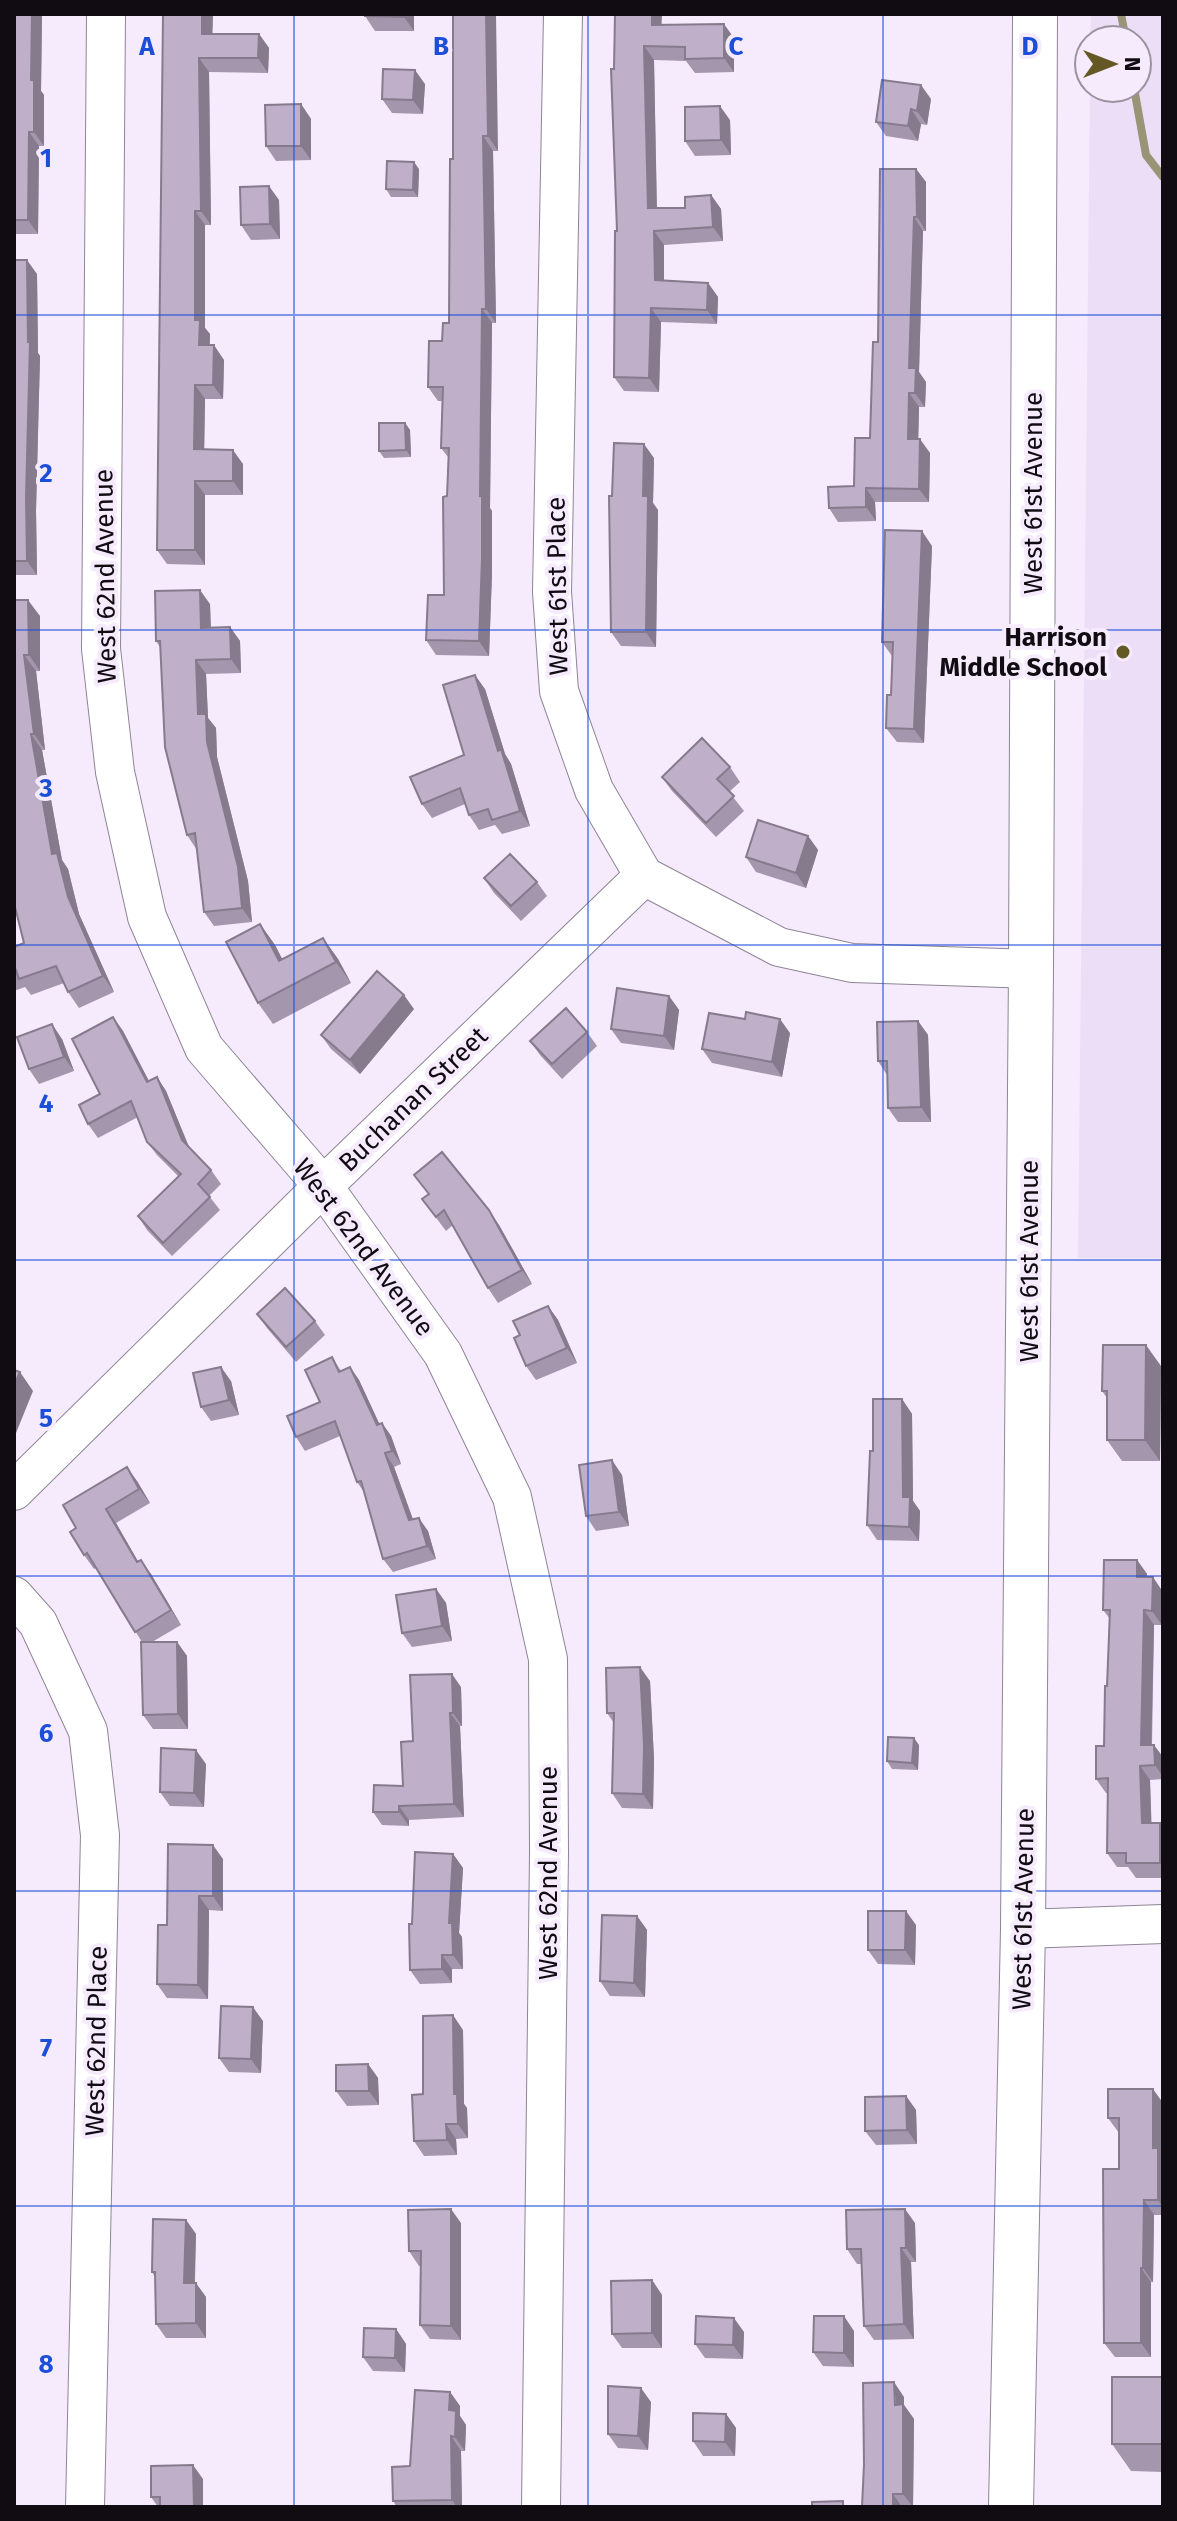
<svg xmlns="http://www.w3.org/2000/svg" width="1177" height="2521" viewBox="0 0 1177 2521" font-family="'Fira Sans',sans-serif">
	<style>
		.built { fill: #ecdef6 }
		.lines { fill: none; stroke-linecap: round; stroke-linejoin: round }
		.stream { stroke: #9a9477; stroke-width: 8 }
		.minor-casing { stroke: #8e8595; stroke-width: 40 }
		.major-casing { stroke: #8e8595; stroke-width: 46 }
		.minor { stroke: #fff; stroke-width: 38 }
		.major { stroke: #fff; stroke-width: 44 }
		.wall { fill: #a496ad }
		.shaded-wall { fill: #867a8d }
		.building { fill: #bfafc9; stroke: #867a8d; stroke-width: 2 }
		.grid { fill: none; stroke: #1d4ed8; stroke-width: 2; stroke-opacity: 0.55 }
		.poi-dot { fill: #645925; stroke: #f6ebfd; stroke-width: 3 }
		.labels { text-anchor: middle; stroke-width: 8; stroke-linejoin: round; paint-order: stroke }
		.street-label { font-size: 26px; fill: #100c12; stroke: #f6ebfd }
		.poi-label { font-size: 26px; font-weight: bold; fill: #100c12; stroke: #f6ebfd; text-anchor: end }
		.grid-label { font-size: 26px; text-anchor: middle; font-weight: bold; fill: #1d4ed8; stroke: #f6ebfd; stroke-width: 8; stroke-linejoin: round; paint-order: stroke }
	</style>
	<rect width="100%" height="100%" fill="#f6ebfd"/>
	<path class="built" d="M1091,14H1163V1258H1078L1090,88H1137V40H1090Z"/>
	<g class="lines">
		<path class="stream" d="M1121,14L1126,40
			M1134,88L1146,155L1163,177"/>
		<defs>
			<path id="minor" d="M106,14L101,649L115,772L147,917L204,1048L323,1186L443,1354L512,1497L548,1659L549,1853L541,2507
				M563,14L552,592L559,691L594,790L644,876L779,947L852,963L1031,969
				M14,1491L323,1186L644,876
				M14,1596L38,1623L88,1731L100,1835L85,2507
				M1023,1929L1163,1924"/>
			<path id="major" d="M1011,2507L1023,1929L1031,969L1035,14"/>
		</defs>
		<use href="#minor" class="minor-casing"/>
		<use href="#major" class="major-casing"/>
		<use href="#minor" class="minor"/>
		<use href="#major" class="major"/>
	</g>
	<path class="wall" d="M14,14L42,16L41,91L44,95V146H39L38,234H14Z
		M163,14H213L212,34H259L269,48L268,73L209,72L211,225H205V328L210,334V345L224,360L223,399H205L204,449L243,464V495H205V565L167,564L157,550Z
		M414,14V31H375L365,16Z
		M453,14L498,151H493L496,323H492L490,508L492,511V573L489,656L436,655L426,640L444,595L448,457L441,448L442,401H438L428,387L449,323L453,159Z
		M662,24L734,38V72L695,73L686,61L654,60L657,208H685L711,195L721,209L723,241L664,245V281L708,283L718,297L717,324L661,322L659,392L624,391L614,377L617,231L614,69Z
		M425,84L423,114L392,113L382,99Z
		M931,99L927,125L921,124L918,141L886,136L876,122Z
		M301,104L311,119V160L276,161L266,146Z
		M730,120L731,155L695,156L685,141Z
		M419,169L418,197H391L386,189Z
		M916,169L926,182V231H923L919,372L926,382L925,407H919L918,439L930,453L929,502H875L876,521L838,522L829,508L854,486L870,438L878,342Z
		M279,200L280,239L251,240L241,225Z
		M14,260L37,274L38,353L40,356L36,511L37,575H14Z
		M405,423L410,430L411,457L384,458L379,451Z
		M654,458L653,503L658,510L656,647L621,646L611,632Z
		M932,546L924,743L897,742L886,728L891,695L892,656L882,642Z
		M14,600L40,616V671H36L45,750H42L62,860L68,869L79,914L114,992L79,1008L68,992L64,983L31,995L25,987L14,991V947L24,943L15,909H14Z
		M210,604L211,627H230L240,641L241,673L206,674L208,718L216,728L217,757L248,881L252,922L214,926L204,912L197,850L187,835L160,647L156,641Z
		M485,689L505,754L511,764L530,826L502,834L495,825L479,830L469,815L465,804L432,818L422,804L464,755Z
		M730,767L740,782L729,792L744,811L716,837L672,791L662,777Z
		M808,836L818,850L806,888L756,872L746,857Z
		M484,878L537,882L547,896L521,921L494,893Z
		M260,924L275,945L282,959L323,938L338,959L351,983L273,1024L258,1003Z
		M669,996L679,1010L674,1050L621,1043L611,1029Z
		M414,1009L360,1074L331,1049L321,1035Z
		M113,1017L123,1031L149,1081L157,1077L166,1091L189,1148L211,1170L221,1184L209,1196L220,1210L172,1256L147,1230L138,1216L179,1177L157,1155L147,1142L138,1117L98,1138L88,1124L100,1094Z
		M918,1021L928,1035L931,1122H898L888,1108L887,1075L878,1061Z
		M587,1032L597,1046L562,1079L540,1055L530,1041Z
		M790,1033L782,1077L712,1063L702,1049Z
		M62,1039L74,1071L39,1084L29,1069Z
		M414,1175L499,1225L532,1284L498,1303L488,1288L453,1225L446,1231L422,1199L428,1194Z
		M548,1306L558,1320L577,1363L536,1380L526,1366L520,1335Z
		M257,1314L315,1321L325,1335L296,1362L267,1328Z
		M332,1357L341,1371L350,1367L359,1380L379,1424L382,1423L391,1436L401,1464L394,1467L413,1519L428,1531L436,1559L393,1572L383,1559L364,1492L357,1482L340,1436L305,1451L296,1437L320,1402Z
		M1161,1366L1160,1461H1122L1107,1440V1398L1102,1391Z
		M231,1381L239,1415L211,1421L201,1407Z
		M902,1399L912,1414L913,1501L920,1511L919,1541L877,1540L867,1525L873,1451Z
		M622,1475L629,1526L596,1531L586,1516Z
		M137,1481L150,1503L116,1523L138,1562L151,1574L181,1625L152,1642H177L187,1656L188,1729H153L143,1715L142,1642L96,1568L94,1569L84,1555L76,1528Z
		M1137,1560L1147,1574V1577L1163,1592L1162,1625H1154L1152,1745L1163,1757V1779L1150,1780L1151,1823H1160L1163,1828V1878H1136L1128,1867H1117L1107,1853L1108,1793H1106L1096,1779L1104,1746L1107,1686L1110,1619L1103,1610Z
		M436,1589L446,1603L452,1641L412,1647L402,1633Z
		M650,1681L654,1759L653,1809L622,1808L612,1793L614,1723L607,1713Z
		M461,1687L462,1726H460L464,1817L409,1820V1826L382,1825L373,1812L403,1786L413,1741Z
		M919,1745L918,1770L892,1769L887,1761Z
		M206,1764L204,1807L170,1806L160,1792Z
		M453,1854L463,1868L459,1933L462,1937L463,1969H452V1983L420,1984L410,1970L412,1924Z
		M223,1859V1911L209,1910L208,1999L167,1998L157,1984L167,1925Z
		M637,1916L647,1930L645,1997L610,1996L600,1981Z
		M916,1925L915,1965L878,1964L868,1950Z
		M263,2021L261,2073L229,2072L219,2058Z
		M463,2030L464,2104L467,2108L468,2138L456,2139L457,2155L424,2156L414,2141L423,2094Z
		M368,2064L378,2078L379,2105L347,2106L336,2091Z
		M906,2096L916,2110L917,2144L876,2145L865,2131Z
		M1163,2103V2215H1154L1153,2282H1151V2357H1115L1104,2343L1119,2169V2133L1108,2118Z
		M186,2220L196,2234L195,2283L206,2297V2338H166L156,2324L155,2277L152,2272Z
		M461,2223V2340L430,2339L420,2325L421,2266H419L409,2251Z
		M915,2223L916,2262H911L914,2339L874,2340L864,2326L862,2264H857L847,2249Z
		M652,2280L662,2295V2348H622L612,2334Z
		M396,2329L406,2344L405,2372L373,2371L363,2357Z
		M854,2331V2367L823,2366L813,2352Z
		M744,2332L743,2359L705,2358L695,2344Z
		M1163,2377V2472L1131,2471L1112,2444Z
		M450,2392L460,2406V2416L466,2425L465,2451H461L462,2507H397L393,2501Z
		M904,2397V2405L914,2419L913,2507H862Z
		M651,2402L648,2450L618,2448L608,2434Z
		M726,2414L736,2428L735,2456H703L693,2441Z
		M203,2479V2507H158L151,2497Z"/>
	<path class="shaded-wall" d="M32,14H41L42,16L41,91L44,95V146L34,132L31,80Z
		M202,14H213L212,48L202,34Z
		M404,14H414V31L404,17Z
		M486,14H496L498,151L488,136Z
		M652,14H662L661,39L652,25Z
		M724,24L734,38V72L724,58Z
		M259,34L269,48L268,73L258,58Z
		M644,46L654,60L657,222L648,208Z
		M199,58L209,72L211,225L201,211Z
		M415,70L425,84L423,114L413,100Z
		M921,85L931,99L927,125L917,111Z
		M301,104L311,119V160L301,146Z
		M720,106L730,120L731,155L721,140Z
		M911,109L921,124L918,141L908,126Z
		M29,132L39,146L38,234L28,220Z
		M483,136L493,151L496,323L486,309Z
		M414,162L419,169L418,197L413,190Z
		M916,169L926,182V231L917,217Z
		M269,186L279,200L280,239L270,224Z
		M711,195L721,209L723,241L713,227Z
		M195,211L205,225V328L210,334L209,359L199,345L195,320Z
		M914,217L923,231L919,372L926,382L925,407L915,393L909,368Z
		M654,231L664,245V294L655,280Z
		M27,260L37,274L38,353L40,356L36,511L37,575L27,561L26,497L28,342Z
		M708,283L718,297L717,324L707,310Z
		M651,308L661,322L659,392L649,378Z
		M482,309L492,323L490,508L492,511V573L489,656L479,641Z
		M214,345L224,360L223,399L213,385Z
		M195,385L205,399L204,463L194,449Z
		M909,393L919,407L918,453L908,439Z
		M405,423L410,430L411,457L406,450Z
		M920,439L930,453L929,502L919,489Z
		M644,444L654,458L653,503L658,510L656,647L646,632L643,496Z
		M233,450L243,464V495L233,481Z
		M195,481L205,495V565L195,550Z
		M866,488L875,502L876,521L866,507Z
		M922,531L932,546L924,743L914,729Z
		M200,590L210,604L211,642L201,628Z
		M28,600L40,616V671L29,655Z
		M230,627L240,641L241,673L231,659Z
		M24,655L36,671L45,750L34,734Z
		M196,660L206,674L208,718L216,728L217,757L248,881L252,922L242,908L198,714Z
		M475,675L485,689L505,754L511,764L530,826L520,811L498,751Z
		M31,734L42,750L62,860L68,869L79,914L114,992L103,976L68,897L52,854Z
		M808,836L818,850L806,888L796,873Z
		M260,924L275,945L294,982L279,961Z
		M323,938L338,959L351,983L336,962Z
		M404,995L414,1009L360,1074L350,1060Z
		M669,996L679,1010L674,1050L664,1036Z
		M113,1017L123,1031L156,1095L147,1082Z
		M780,1019L790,1033L782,1077L772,1062Z
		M918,1021L928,1035L931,1122L921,1107Z
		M52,1024L62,1039L74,1071L64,1057Z
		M157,1077L166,1091L192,1154L182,1140Z
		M489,1210L499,1225L532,1284L522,1270Z
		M548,1306L558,1320L577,1363L567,1348Z
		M1146,1345L1161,1366L1160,1461L1145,1440Z
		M221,1367L231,1381L239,1415L229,1400Z
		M350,1367L359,1380L386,1438L377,1425Z
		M20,1372L33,1391L14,1438V1386Z
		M902,1399L912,1414L913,1501L920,1511L919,1541L909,1527L903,1497Z
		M382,1423L391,1436L401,1464L392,1451Z
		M385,1453L394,1467L418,1534L409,1520Z
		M612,1460L622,1475L629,1526L619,1512Z
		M127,1467L137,1481L150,1503L139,1489Z
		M106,1509L116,1523L147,1577L137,1562Z
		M419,1518L428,1531L436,1559L427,1546Z
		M141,1560L151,1574L181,1625L171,1610Z
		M1137,1560L1147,1574V1592L1137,1577Z
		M1153,1577L1163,1592L1162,1625L1152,1611Z
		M436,1589L446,1603L452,1641L442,1626Z
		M1144,1610L1154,1625L1151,1759L1141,1745Z
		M177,1642L187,1656L188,1729L178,1714Z
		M640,1667L650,1681L654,1759L653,1809L643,1794Z
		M452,1674L461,1687L462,1726L453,1713Z
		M450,1713L460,1726L464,1817L454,1804Z
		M914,1738L919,1745L918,1770L912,1763Z
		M1154,1745L1163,1757V1777L1155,1765Z
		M196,1750L206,1764L204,1807L194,1793Z
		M1140,1766L1150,1780L1152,1837L1142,1823Z
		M399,1806L409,1820V1826L399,1812Z
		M1160,1823L1163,1828V1868L1160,1863Z
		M213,1845L223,1859V1911L213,1896Z
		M453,1854L463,1868L459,1933L462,1937L463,1969L453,1955L449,1923Z
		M199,1896L209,1910L208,1999L198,1985Z
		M906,1911L916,1925L915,1965L905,1950Z
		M637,1916L647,1930L645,1997L634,1983Z
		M442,1955L452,1969V1983L442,1969Z
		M253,2007L263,2021L261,2073L251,2059Z
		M453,2015L463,2030L464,2104L467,2108L468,2138L458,2124L454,2094Z
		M368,2064L378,2078L379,2105L369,2091Z
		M1153,2089L1163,2103V2207L1158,2200L1153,2148Z
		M906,2096L916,2110L917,2144L907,2130Z
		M446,2124L456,2139L457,2155L447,2140Z
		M1144,2200L1154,2215L1153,2282L1143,2268Z
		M451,2209L461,2223V2340L451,2326Z
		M905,2209L915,2223L916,2262L906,2248Z
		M186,2220L196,2234L194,2297L184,2283Z
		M901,2248L911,2262L914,2339L904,2324Z
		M1141,2268L1151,2282V2357L1141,2343Z
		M652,2280L662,2295V2348L652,2333Z
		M196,2283L206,2297V2338L196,2323Z
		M844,2316L854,2331V2367L844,2353Z
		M734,2318L744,2332L743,2359L733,2345Z
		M396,2329L406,2344L405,2372L395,2358Z
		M894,2382L904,2397V2405L914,2419L913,2507L903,2494Z
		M641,2388L651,2402L648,2450L638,2436Z
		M450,2392L460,2406V2416L466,2425L465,2451L455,2437L449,2410Z
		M726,2414L736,2428L735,2456L725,2442Z
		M451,2436L461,2451L462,2507H457L452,2500Z
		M193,2465L203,2479V2507H194Z
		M893,2494L902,2507H893Z"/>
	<path class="building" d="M14,14H32L31,80H34V132H29L28,220H14Z
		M163,14H202V34H259L258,58H199L201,211H195V320H200L199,345H214L213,385H195L194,449L233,450V481H195V550H157Z
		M365,14H404V17L365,16Z
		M453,14H486L488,136H483L486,309H482L480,496H482V559L479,641L426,640L428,595H444L443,497L447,496L449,448H441L443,387H428L429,341H442L443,323H449L450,159H453Z
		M615,14H652V25L724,24V58L685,59V47L644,46L648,208H685V197L711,195L713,227L654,231L655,280L708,283L707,310L651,308L649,378L614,377L615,231H617L611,69H614Z
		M383,69L415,70L413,100L382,99Z
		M882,80L921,85L917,111L911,109L908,126L876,122Z
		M301,104V146H266L265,105Z
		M720,106L721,140L685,141V107Z
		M387,161L414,162L413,190L386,189Z
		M880,169H916L917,217H914L909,368H916L915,393H909L908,439H920L919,489L866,488V507L829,508L828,487L854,486L855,438H870L873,342H878Z
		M269,186L270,224L241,225L240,187Z
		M14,260H27L28,342H30L26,497L27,561H14Z
		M379,423H405L406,450L379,451Z
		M614,443L644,444L643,496H648L646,632H611L609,496H612Z
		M885,530L922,531L914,729L886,728L887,695H891L893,642H882Z
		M200,590L201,628L230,627L231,659L196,660L198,714H206L207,742L238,867L242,908L204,912L195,833L187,835L165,747L160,641H156L155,591Z
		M14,600H28L29,655H24L34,734H31L52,854L57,853L68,897L103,976L68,992L56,966L19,979L16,970L14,971V947L24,943L14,903Z
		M475,675L498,751L501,749L520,811L492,820L488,809L469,815L460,788L422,804L410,777L464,755L443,685Z
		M702,738L730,767L717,779L734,796L706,823L662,777Z
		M758,820L808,836L796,873L746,857Z
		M510,854L537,882L511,906L484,878Z
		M260,924L279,961L323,938L336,962L258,1003L226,942Z
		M377,971L404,995L350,1060L321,1035Z
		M617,988L669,996L664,1036L611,1029Z
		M566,1008L587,1032L552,1064L530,1041Z
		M746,1012L780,1019L772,1062L702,1049L709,1013L745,1019Z
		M113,1017L147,1082L157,1077L182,1140L211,1170L198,1184L210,1197L163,1243L138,1216L181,1174L147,1142L131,1101L88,1124L79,1105L100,1094L72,1039Z
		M918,1021L921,1107L888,1108L887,1061H878L877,1022Z
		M52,1024L64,1057L29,1069L17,1037Z
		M442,1152L489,1210L522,1270L488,1288L444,1210L436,1217L422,1199L429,1194L414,1175Z
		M285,1288L315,1321L286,1347L257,1314Z
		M548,1306L567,1348L526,1366L514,1338L520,1335L513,1321Z
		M1103,1345H1146L1145,1440H1107V1391H1102Z
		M332,1357L339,1372L350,1367L377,1425L382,1423L392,1451L385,1453L409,1520L419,1518L427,1546L383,1559L361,1481L357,1482L335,1421L296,1437L287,1416L320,1402L305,1370Z
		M221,1367L229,1400L201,1407L193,1373Z
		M14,1370L20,1372L14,1386Z
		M873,1399H902L903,1497H910L909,1527L867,1525L870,1451H873Z
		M612,1460L619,1512L586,1516L579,1465Z
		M127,1467L139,1489L106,1509L137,1562L141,1560L171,1610L135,1632L87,1553L84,1555L70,1532L76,1528L63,1505Z
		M1104,1560H1137V1577H1153L1152,1611L1144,1610L1141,1745H1154L1155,1765L1140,1766L1142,1823H1160V1863H1126V1853H1107L1108,1778L1096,1779V1746H1104L1105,1686H1107L1110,1610H1103Z
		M436,1589L442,1626L402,1633L396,1595Z
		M141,1642H177L178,1714L143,1715Z
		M640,1667L644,1745L643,1794L612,1793L614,1713H607L606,1668Z
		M452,1674L453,1713H450L454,1804L399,1806V1812H373L374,1785L403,1786L401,1742L413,1741L410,1675Z
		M888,1737L914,1738L912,1763L887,1761Z
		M161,1748L196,1750L194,1793L160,1792Z
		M168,1844L213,1845V1896H199L198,1985L157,1984L158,1925H167Z
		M415,1852L453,1854L449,1923H452L453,1955H442V1969L410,1970L409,1924H412Z
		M868,1911H906L905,1950H868Z
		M602,1915L637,1916L634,1983L600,1981Z
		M221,2006L253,2007L251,2059L219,2058Z
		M453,2015L454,2094H457L458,2124H446L447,2140L414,2141L412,2095L423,2094V2016Z
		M368,2064L369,2091H336V2065Z
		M1108,2089H1153V2148H1158V2200H1144L1143,2268H1141V2343H1104L1103,2169H1119V2118H1108Z
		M906,2096L907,2130L865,2131V2097Z
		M451,2209V2326L420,2325L421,2251H409L408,2210Z
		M905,2209L906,2248H901L904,2324L864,2326L861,2249H847L846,2210Z
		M153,2219L186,2220L184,2283H196V2323L156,2324L155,2272H152Z
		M652,2280V2333L612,2334L611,2281Z
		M696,2316L734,2318L733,2345L695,2344Z
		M814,2316H844V2353L813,2352Z
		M364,2328L396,2329L395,2358L363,2357Z
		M1112,2377H1163V2444H1112Z
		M894,2382L895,2405L903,2404V2494H893V2507H862L864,2464L863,2383Z
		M608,2386L641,2388L638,2436L608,2434Z
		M415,2390L450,2392L449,2410L456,2411L455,2437L451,2436L452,2500L393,2501L392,2467L410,2466Z
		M693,2413L726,2414L725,2442L693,2441Z
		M193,2465L194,2507H160V2497H151V2466Z
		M843,2501V2507H812V2502Z"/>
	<path class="grid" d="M294,14V2507M588,14V2507M883,14V2507M14,315H1163M14,630H1163M14,945H1163M14,1260H1163M14,1576H1163M14,1891H1163M14,2206H1163"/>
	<circle class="poi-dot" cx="1123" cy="652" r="8"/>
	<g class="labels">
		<g class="street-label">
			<text transform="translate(1033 493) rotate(-90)" y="9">West 61st Avenue</text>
			<text transform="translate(105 576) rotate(-91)" y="9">West 62nd Avenue</text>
			<text transform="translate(557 586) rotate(-91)" y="9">West 61st Place</text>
			<text transform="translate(413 1099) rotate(-44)" y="9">Buchanan Street</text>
			<text transform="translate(364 1247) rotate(53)" y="9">West 62nd Avenue</text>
			<text transform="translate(1029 1261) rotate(-90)" y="9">West 61st Avenue</text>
			<text transform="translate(548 1873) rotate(-90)" y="9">West 62nd Avenue</text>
			<text transform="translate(1023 1909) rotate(-89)" y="9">West 61st Avenue</text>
			<text transform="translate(96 2041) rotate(-89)" y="9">West 62nd Place</text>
		</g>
		<g class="poi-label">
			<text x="1107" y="646">Harrison<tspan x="1107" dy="30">Middle School</tspan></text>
		</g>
	</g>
	<g class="grid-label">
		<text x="147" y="55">A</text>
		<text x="441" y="55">B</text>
		<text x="736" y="55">C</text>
		<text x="1030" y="55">D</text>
		<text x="46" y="167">1</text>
		<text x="46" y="482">2</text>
		<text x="46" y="797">3</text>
		<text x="46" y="1112">4</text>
		<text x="46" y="1427">5</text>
		<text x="46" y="1742">6</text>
		<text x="46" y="2057">7</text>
		<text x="46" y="2373">8</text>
	</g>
	<rect width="1177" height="2521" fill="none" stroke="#100c12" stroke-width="32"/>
	<g transform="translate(1113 64) rotate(90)"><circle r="38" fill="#f6ebfd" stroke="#9a929f" stroke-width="2"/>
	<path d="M0-6L14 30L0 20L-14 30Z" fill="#645925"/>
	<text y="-12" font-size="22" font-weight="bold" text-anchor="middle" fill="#100c12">N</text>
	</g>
</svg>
